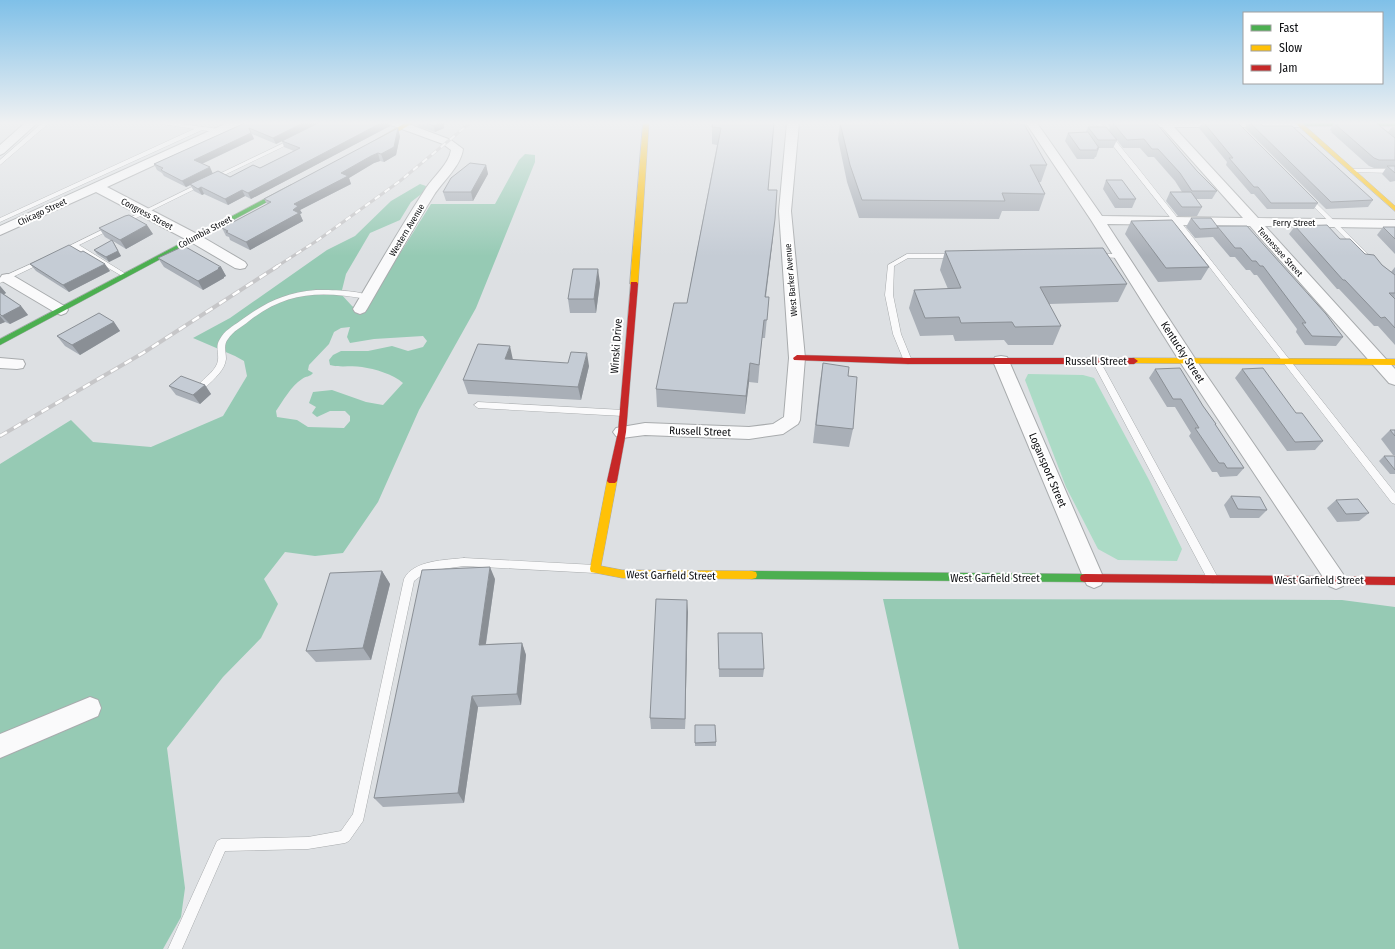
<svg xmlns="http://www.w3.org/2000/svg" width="1395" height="949" viewBox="0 0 1395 949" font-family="'Fira Sans Condensed',sans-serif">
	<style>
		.green { fill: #acdbc6 }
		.forest { fill: #96cab4; fill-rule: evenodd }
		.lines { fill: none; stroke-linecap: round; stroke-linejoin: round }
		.lane-casing { stroke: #a8abad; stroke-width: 1 }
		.street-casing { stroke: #a8abad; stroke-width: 2 }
		.fast-casing { stroke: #a8abad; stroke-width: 1 }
		.slow-casing { stroke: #a8abad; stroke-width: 1 }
		.jam-casing { stroke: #a8abad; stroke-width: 1 }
		.lane { fill: #fafafb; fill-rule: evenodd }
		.street { fill: #fafafb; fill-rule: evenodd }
		.fast { fill: #4caf50; fill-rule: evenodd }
		.slow { fill: #ffc107; fill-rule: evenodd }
		.jam { fill: #c62828; fill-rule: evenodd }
		.rail-far1-casing { stroke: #c6c6c8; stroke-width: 3 }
		.rail-casing { stroke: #c6c6c8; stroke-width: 4 }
		.rail-far1 { stroke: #fff; stroke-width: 2; stroke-dasharray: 6; stroke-linecap: butt }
		.rail { stroke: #fff; stroke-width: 2.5; stroke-dasharray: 8; stroke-linecap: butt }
		.wall { fill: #a9afb7; fill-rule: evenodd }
		.shaded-wall { fill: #8a8f95 }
		.building { fill: #c5ccd5; stroke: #8a8f95 }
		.labels { text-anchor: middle; stroke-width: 4; stroke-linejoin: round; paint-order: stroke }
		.far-street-label { font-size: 9px; fill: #0e0f12; stroke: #fff }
		.street-label { font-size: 11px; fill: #0e0f12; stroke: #fff }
	</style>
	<rect width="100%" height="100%" fill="#dde0e3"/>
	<path class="green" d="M1028,374L1083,375L1094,378L1149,480L1182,549L1177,561L1118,560L1098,549L1066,487L1025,380Z"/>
	<path class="forest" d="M525,154L535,155V162L476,308L419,410L378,502L343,553L315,556L285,552L264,579L278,604L261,638L223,677L167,748L185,888L181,917L163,949H0V464L71,420L93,442L151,447L223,416L247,376L244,361L235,356L193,338L230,318L327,250L355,236L391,201L420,184L426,186L424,192L411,202L400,220L370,233L346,274L341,294L352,306L360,312L367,306L431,204H495L519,160ZM350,327L347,337L350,343L374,339L423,336L427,341L423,347L408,351L392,346L368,351H341L333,355L329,360L330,365C342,368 351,365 362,367C375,369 393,374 403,383L383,405L366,402L332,390L313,392L309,403L316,407L312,413L317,417L330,411H345L350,416V421L344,428L308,427L297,420L277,417L276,411C283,401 291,386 302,379C306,376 310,377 313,373L308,370L309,365L329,344L334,332L341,328Z
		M883,599L1342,600L1395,607V949H959Z"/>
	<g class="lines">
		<defs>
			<path id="lane" d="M42,123H49L0,165V160Z
				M156,123H174L219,129L222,131L219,133L202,130L0,222V218L194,129Z
				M1095,123H1101L1138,168L1395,493V504L1392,503L1208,265Z
				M292,139L297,140L216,179L211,178Z
				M1352,169H1395V173L1350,172V170Z
				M200,183L205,184L126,223L121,222Z
				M1306,197H1310L1375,261V263H1371L1306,199Z
				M112,225L114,226V228L79,245L126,274V276H122L74,248L62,253L59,251Z
				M907,254H956L959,256L956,258H908L894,266L893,295L901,334L912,361L908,364L904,361L893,334L885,295L888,265Z
				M1096,254H1121L1124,256L1121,258L1094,257L1093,256Z
				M42,259L44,260V262L0,283V278Z
				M316,290C328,290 362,290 371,297L367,299C321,291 287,291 249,321C242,327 233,331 228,339C223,345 226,352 226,359C225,370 214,379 207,386H201L200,384L201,382C207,376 217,369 218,360C219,353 215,346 220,339C224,331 233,326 240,321C266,302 284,293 316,290Z
				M1096,358L1100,361L1217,576L1218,579L1217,582L1213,583L1209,582L1092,361Z
				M478,402L623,410L627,413L623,416L478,408L474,405Z
				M464,558L595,565L599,566L600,569L599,572L595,573L464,566L427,571L414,581L363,821L349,841L345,843L308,849L225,851L182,949H168L217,841L221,839L308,837L341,831L353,814L404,579C413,560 446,560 464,558Z"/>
			<path id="street" d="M25,123H37L4,153L0,155V145Z
				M227,123H242L241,125L107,187L199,235L245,262L247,265L245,268L240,269L235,268L189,241L96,192L0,235V226Z
				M390,123H406L451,140L463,149C461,166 443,181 434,195C411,232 389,271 367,309L365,312L360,314L355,312L353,309C377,268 400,228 426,188C434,176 449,164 451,150L443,144L391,125Z
				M787,123H799L791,211L805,358L800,420L798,424L783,434L749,439L645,435L622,438L616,436L613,432L616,428L645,423L749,427L773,424L784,417L789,358L779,211Z
				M1026,123H1037L1102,216L1243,218L1162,127L1120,126L1115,123H1304L1303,126L1299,127H1174L1258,218L1395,220V228L1265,226L1395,369V385L1389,383L1250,226L1107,224L1194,357L1343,574L1346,580L1343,586L1336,589L1329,586L1182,365L1091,220Z
				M7,274L12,275L66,307L68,310L66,313L61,315L56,313L2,281L0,278L2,275Z
				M1001,356L1007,357L1009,361L1104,579L1101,585L1094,588L1087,585L1084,579L993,361L995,357Z
				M0,358L23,360L25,364L23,368L17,369L0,368Z
				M90,697L98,700L101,708L98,716L0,758V734Z"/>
			<path id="fast" d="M1297,123H1395V126H1299Z
				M291,185L293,186V188L0,345V339Z
				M752,571L1085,574L1089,575L1090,578L1089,581L1085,582L752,579L748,578L747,575L748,572Z"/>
			<path id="slow" d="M405,123H413L374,145L369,144Z
				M643,123H649L638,284L634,286L630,284Z
				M1295,123H1302L1395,206V211Z
				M1134,358L1395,359V365L1131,363L1130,361L1131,359Z
				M612,478L615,479L617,481L601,566L622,570L752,571L756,572L757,575L756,578L752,579L622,578L591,572L590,569L607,481L609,479Z"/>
			<path id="jam" d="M631,282H637L638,284L626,432L617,481L615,483H609L607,481L618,432Z
				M797,355L908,358H1134L1138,361L1134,364H908L794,360L793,358Z
				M1085,574L1395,577V585L1085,582L1081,581L1080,578L1081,575Z"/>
		</defs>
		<use href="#lane" class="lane-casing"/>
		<use href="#street" class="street-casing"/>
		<use href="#fast" class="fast-casing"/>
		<use href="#slow" class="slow-casing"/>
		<use href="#jam" class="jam-casing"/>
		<use href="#lane" class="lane"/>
		<use href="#street" class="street"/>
		<use href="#fast" class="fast"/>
		<use href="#slow" class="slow"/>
		<use href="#jam" class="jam"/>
		<defs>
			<path id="rail-far1" d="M276,267L318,240L400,181L470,123"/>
			<path id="rail" d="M0,436L143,353L278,266"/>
		</defs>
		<use href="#rail-far1" class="rail-far1-casing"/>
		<use href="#rail" class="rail-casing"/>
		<use href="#rail-far1" class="rail-far1"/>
		<use href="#rail" class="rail"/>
	</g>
	<path class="wall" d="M245,123H389L390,126L251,199L245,196L228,205L204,194L202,195L194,191L190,185L186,187L164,176L162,173L157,170L154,164ZM252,134L276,144L282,141L284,147L294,151L260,168L230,177L213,174L202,164L254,139Z
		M416,123H446L444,125V128L435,132L417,126Z
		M774,123L768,190L773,237L766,297H769L765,338H762L758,383L749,382L745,414L657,407L656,389L687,303L717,145L712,144V127Z
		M840,123H1019L1047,165L1041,182H1039L1045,194L1039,211H1002L999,219L859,218L847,182L838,139Z
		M1107,123H1156L1197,171L1217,191L1212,199H1196L1202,207L1197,216H1178L1166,201L1170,192H1182L1175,181L1154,157H1148L1140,148H1123L1117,140L1113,148H1099L1096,157H1095L1094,159H1077L1065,141L1068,133L1086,132L1088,127L1109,130L1110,127Z
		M1202,123H1238L1318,203L1314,209H1267L1254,194H1251L1226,165L1227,162L1199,128Z
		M1247,123H1260L1263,126L1373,200L1368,207L1326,209L1245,128Z
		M1334,123H1376L1388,132L1392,127H1395V181L1390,182L1382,174L1386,168H1374L1369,166L1331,132L1332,131L1330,130Z
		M400,136L396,155L384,162L380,161L374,163L349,178L351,184L300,210L302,213L300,214L303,221L250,250L230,240L229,237L226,236L222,228L267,204L264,199Z
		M486,165L488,174L473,201H446L443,192Z
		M1106,180L1136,199L1132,208H1115L1103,189Z
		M1191,218L1217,226H1247L1343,337L1336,346L1305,345L1296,332L1297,329L1257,275H1254L1250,270H1246L1235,257H1230L1213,237L1195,238L1186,227Z
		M1131,221L1209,267L1201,280L1158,282L1125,234Z
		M1295,226L1340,239L1382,265L1391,272L1395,267V345L1378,326H1374L1339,289H1337L1289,234Z
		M1383,227H1395V254L1377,235Z
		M99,228L153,234L126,249L113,241L121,256L109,262L97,254L94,250L112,241L105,237Z
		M945,251L1127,284L1118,302L1049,304L1061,326L1053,345H1008L1004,340L955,341L953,335L920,336L909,308L914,290L948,289L940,270Z
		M81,252L110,271L69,292L36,271L30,264Z
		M158,258L221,267L226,276L224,277V278L203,290L164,267Z
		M600,283L596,313H570L568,299Z
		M0,286L6,293L4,294L21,306L28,315L10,324L5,322L0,324Z
		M114,322L120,331L80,355L65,346L57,336Z
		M513,360L589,366L581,400L468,394L463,380Z
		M823,363L848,376L853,429L849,447L813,443L820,382Z
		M1155,369L1203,406L1216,424L1215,426L1244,468L1237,476L1220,477L1217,472H1212L1189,436L1191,433L1175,407H1167L1149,378Z
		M1242,369L1296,413L1323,441L1315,450L1287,451L1235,378Z
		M205,385L211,394L200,404L176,395L169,386Z
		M1390,430H1395V455H1393L1381,439Z
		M1384,456H1395V474H1390L1379,461Z
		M1231,496L1267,510L1259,518H1230L1224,505Z
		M1336,500L1369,513L1359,521L1337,522L1327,508Z
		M382,571L390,584L371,660L316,662L306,651Z
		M495,579L486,644L522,643L526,655L521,705L478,707L464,803L383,807L374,798Z
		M687,600L685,729H651L650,718Z
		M718,633L764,669L763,677H719Z
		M695,725L716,742V746H695Z"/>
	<path class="shaded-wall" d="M303,123H319L276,144L273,138Z
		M381,123H389L390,126L251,199L248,193Z
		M439,123H446L444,125V128L435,132L434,126Z
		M398,128L400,136L396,155L384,162L381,154Z
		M251,133L254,139L197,166L194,160Z
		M378,153L380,161L374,163L349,178L351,184L300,210L302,213L300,214L303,221L250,250L246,242L293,210L294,204L341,173L371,156Z
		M486,165L488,174L473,201L471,192Z
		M210,167L213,174L186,187L182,181Z
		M201,187L204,194L202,195L198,189Z
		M242,190L245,196L228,205L225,199Z
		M775,219L773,237L763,315L765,297Z
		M147,225L153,234L126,249L120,240Z
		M112,240L121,256L109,262L106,257Z
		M105,264L110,271L69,292L63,285Z
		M221,267L226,276L224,277V278L203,290L198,281Z
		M598,269L600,283L596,313L594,299Z
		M0,286L6,293L1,296L0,295Z
		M21,306L28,315L10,324L2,316Z
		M0,316L5,322L0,324Z
		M114,322L120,331L80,355L72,345Z
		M510,346L513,360L505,359Z
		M587,353L589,366L581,400L578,387Z
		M750,363L749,382L745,414L746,396Z
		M205,385L211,394L200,404L193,395Z
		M490,567L495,579L484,656L479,645Z
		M382,571L390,584L371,660L363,648Z
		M687,600L688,612L685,729V719Z
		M522,643L526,655L521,705L517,694Z
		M472,696L478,707L464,803L458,793Z"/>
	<path class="building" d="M245,123H303L273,138L249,128L251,133L194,160L210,167L182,181L161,170L163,168L154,164Z
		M318,123H381L248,193L242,190L225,199L201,187L198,189L190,184L218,171L230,177L253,165L260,168L300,148L282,141Z
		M426,123H439L434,126Z
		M713,123H774L768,190H777L775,219L765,297H769L767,320H764L759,365L750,363L746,396L656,389L674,303H687L721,128L712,127Z
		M840,123L1024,124L1047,165H1030L1045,194L1002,193L1005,201L862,200L850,165Z
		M1113,123H1156L1197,171L1217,191H1192L1180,173L1158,149H1152L1144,139L1127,140Z
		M1204,123H1238L1318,203H1271L1258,187H1254L1229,158H1233Z
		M1250,123H1260L1263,126H1292L1373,200L1331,202Z
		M1336,123H1376L1395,138V160H1379L1374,158L1336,125H1338Z
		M1088,127H1106L1117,140H1098Z
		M398,128L394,147L381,154L378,153L371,156L341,173L348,176L294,204L298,206L293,210L299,213L246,242L226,232L228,231L222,228L271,202L264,199Z
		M1088,132L1099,148H1097L1098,150H1080L1068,133Z
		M470,163L486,165L471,192H443L451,178Z
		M1387,166H1395V173Z
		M1106,180H1122L1136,199H1119Z
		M1170,192H1191L1202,207H1182Z
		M129,215L147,225L120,240L99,228L125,216Z
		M1191,218H1211L1217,226H1247L1326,314L1343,337L1312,336L1302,323H1306L1263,266H1260L1256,261H1252L1241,248H1235L1217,226L1218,228L1200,229Z
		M1172,220L1209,267L1166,268L1131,221Z
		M1327,225L1340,239H1350L1365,254L1374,255L1382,265L1395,275V293H1389L1395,299V328L1385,317L1381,318L1345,280H1343L1295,226Z
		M1383,227H1395V239Z
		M112,240L118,251L106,257L94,250Z
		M69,245L81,252L83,251L105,264L63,285L30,264Z
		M184,246L221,267L218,268L219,269L198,281L158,258Z
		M1103,248L1127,284L1040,287L1061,326L1015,327L1012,322L961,323L959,317L925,318L914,290L961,288L945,251Z
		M573,269H598L594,299H568Z
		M0,292L21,306L2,316L0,314Z
		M99,313L114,322L72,345L57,336Z
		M478,344L510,346L505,359L568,363L571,352L587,353L578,387L463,380Z
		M823,363L849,367L848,376L857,377L853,429L816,425Z
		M1180,368L1203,406L1216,424H1215L1244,468H1227L1224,463H1219L1195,428H1199L1181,399H1173L1155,369Z
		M1263,368L1296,413H1302L1323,441L1295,442L1242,369Z
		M181,376L205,385L193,395L169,386Z
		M1390,430H1395V436Z
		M1384,456H1395V470Z
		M1231,496L1260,497L1267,510L1238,509Z
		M1358,499L1369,513L1346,514L1336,500Z
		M490,567L479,645L522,643L517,694L472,696L458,793L374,798L422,570Z
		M382,571L363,648L306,651L330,573Z
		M656,599L687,600L685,719L650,718Z
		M718,633H762L764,669H719Z
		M695,725H715L716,742L695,743Z"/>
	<linearGradient id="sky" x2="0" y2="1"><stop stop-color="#7fc0e8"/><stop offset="0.48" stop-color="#f0f1f2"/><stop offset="1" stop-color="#f0f1f2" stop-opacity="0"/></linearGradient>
	<rect width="1395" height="256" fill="url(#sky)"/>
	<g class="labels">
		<g class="far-street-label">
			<text transform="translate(42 212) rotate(-25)" y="3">Chicago Street</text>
			<text transform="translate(147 214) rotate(28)" y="3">Congress Street</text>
			<text x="1294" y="226">Ferry Street</text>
			<text transform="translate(407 230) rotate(-59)" y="3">Western Avenue</text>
			<text transform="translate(205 232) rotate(-28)" y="3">Columbia Street</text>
			<text transform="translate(1280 252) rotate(48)" y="3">Tennessee Street</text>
			<text transform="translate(791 280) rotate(-95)" y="3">West Barker Avenue</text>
		</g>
		<g class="street-label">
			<text transform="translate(616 346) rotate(-86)" y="4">Winski Drive</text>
			<text transform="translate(1183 352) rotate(57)" y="4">Kentucky Street</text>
			<text x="1096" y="365">Russell Street</text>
			<text transform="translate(700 431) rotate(2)" y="4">Russell Street</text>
			<text transform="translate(1048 470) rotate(67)" y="4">Logansport Street</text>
			<text transform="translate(671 575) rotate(1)" y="4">West Garfield Street</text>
			<text x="995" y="582">West Garfield Street</text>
			<text x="1319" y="584">West Garfield Street</text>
		</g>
	</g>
	<rect x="1243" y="12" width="140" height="72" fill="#ffffff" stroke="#9f9fa0"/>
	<rect x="1251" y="25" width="20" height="6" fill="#4caf50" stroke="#9f9fa0"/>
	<text x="1279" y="32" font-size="12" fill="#0e0f12">Fast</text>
	<rect x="1251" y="45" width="20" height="6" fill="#ffc107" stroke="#9f9fa0"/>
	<text x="1279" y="52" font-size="12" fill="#0e0f12">Slow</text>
	<rect x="1251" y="65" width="20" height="6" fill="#c62828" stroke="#9f9fa0"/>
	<text x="1279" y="72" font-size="12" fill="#0e0f12">Jam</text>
</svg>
